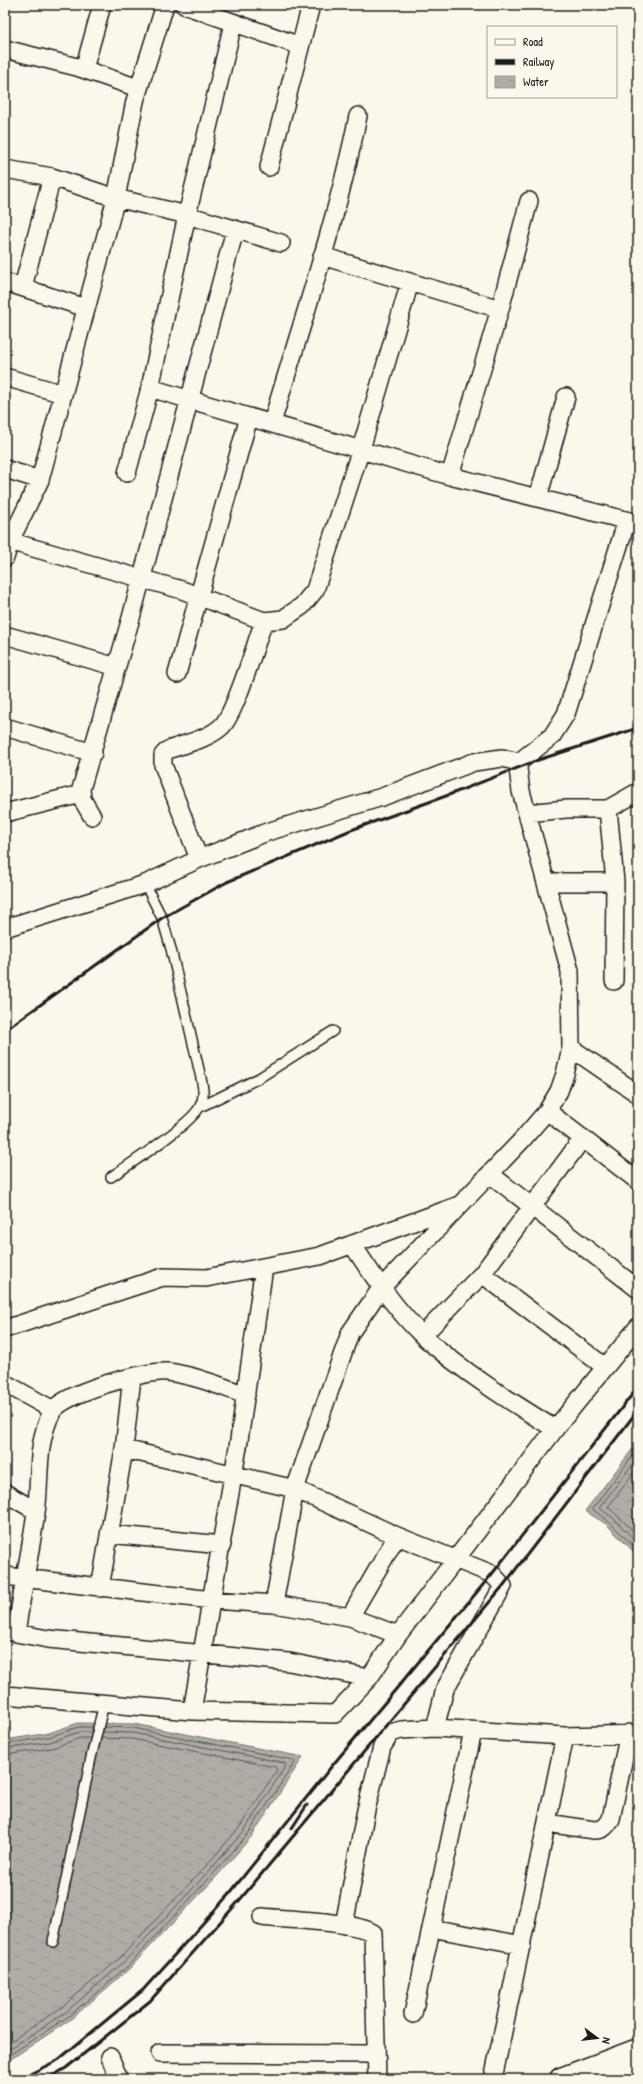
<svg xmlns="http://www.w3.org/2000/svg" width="643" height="2084" viewBox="0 0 643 2084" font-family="'Patrick Hand',sans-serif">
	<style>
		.water { fill: url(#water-ripples); stroke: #74726e }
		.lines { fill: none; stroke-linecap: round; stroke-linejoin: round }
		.shore { stroke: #575653; stroke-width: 1 }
		.service-casing { stroke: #1c1c1c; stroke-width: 12 }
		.minor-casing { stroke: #1c1c1c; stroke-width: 20 }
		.tertiary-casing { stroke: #1c1c1c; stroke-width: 25 }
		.primary-casing { stroke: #1c1c1c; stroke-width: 25 }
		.service { stroke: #fbf7ec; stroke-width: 9 }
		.minor { stroke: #fbf7ec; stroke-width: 17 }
		.tertiary { stroke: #fbf7ec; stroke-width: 22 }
		.primary { stroke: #fbf7ec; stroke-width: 22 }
		.rail { stroke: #1c1c1c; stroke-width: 3 }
	</style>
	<defs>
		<pattern id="water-ripples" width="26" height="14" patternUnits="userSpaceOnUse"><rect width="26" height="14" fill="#afaca5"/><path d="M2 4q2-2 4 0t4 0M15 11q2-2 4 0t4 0" fill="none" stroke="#96938d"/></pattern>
	</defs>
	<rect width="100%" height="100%" fill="#fbf7ec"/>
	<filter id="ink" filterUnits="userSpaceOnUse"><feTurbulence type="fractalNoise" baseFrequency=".025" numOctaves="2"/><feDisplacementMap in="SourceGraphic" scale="8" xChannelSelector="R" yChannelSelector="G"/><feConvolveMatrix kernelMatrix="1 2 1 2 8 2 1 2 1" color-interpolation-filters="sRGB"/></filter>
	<g filter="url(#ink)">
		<path class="water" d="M638,1442V1556L606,1524L585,1511Z
			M78,1723L134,1724L303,1757L251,1837L217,1876L130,1968L71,2019L5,2063V1740L49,1733Z"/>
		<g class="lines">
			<path class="shore" d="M638,1449L592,1509L608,1521L638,1550
				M638,1457L599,1508L612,1517L638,1543
				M638,1467L608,1507L638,1535
				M5,1744L49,1737L78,1727H93
				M5,1749L50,1742L79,1732H92
				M5,1755L52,1748L80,1738H90
				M5,2045L62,2007L120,1958L206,1866L239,1828L277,1770L275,1767L132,1739L101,1738
				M5,2052L66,2012L124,1962L210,1870L244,1831L286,1765L285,1763L133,1733L103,1732
				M5,2058L69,2016L128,1966L214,1873L248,1834L295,1762L293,1760L133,1728L104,1727"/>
			<defs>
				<path id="service" d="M200,1107L259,1078L333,1031
					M111,1177C130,1164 193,1123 200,1106C205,1096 203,1088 201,1078L171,949L162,918L145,884
					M53,1942L91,1758L104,1703"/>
				<path id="minor" d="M184,5L300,46
					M5,49L77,67L138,88
					M84,69L102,5
					M269,167L311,5
					M5,169L52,177L116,198L187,215L281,243
					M322,256L500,309
					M5,282L86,308
					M23,287L52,177
					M5,377L63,394
					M150,388L450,476L637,523
					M272,423C302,322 337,220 358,116
					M5,469L40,480
					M127,473L150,388L187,215L233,24
					M450,476L500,309L529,201
					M538,498L566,397
					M5,540L182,590L264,621L283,619L302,606L315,590L361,449L410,282
					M5,558L10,541L40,480L116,198L135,101L165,5
					M5,635L117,667
					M177,674L249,417
					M5,727L93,753
					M608,809L615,882L614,981
					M5,813L81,794
					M527,813L566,809H608L638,792
					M92,816L82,799L81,789L131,618L235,230
					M199,859L163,765V755L168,750C184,744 208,739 221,727C235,715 256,642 264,621
					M547,882H615
					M5,928L145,884L199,859L267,832L382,797L474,762L502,758L519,762
					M571,1048L638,1094
					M547,1111L638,1181
					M490,1174L638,1289
					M352,1244C373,1276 395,1309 423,1336C463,1372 510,1401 555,1429
					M482,1274L605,1367
					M5,1329L163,1277L206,1278L320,1256L457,1206
					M423,1335L482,1274L583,1138
					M8,1385L53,1410
					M124,1449L295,1489L397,1536L492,1574L503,1586L445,1689L435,1728
					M5,1493L36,1511
					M109,1534L222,1545
					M5,1576L212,1600L274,1604L350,1617L398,1635
					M100,1588L124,1449L132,1377
					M274,1604L295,1489L350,1333L381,1288L522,1140L547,1111L559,1091L565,1074L571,1048L570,971L521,791L518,769L519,762L552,736L566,714L627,520
					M350,1617L397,1536
					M5,1631L48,1639L289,1662L369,1678
					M16,1633C22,1593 30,1553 36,1513C41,1479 35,1444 52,1412C62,1393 146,1370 167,1372C194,1375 220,1386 246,1395
					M5,1695L192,1711L335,1714L369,1678L398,1635L555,1429L638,1327
					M192,1711L238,1447L264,1267
					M547,1823L594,1830C603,1830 606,1827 611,1819L629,1733
					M262,1917C288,1920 353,1921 373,1933L377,2079
					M344,1925L366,1810L382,1747L391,1733L401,1730L435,1728L565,1736L638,1734
					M431,1928L522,1945
					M413,2014L473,1731
					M160,2053L376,2054
					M110,2057L119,2079
					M493,2079L565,1736"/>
				<path id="tertiary" d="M561,2079L638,2050
					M631,2079L638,2076"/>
				<path id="primary" d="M595,2079L638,2062"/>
			</defs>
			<use href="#service" class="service-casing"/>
			<use href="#minor" class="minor-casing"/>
			<use href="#tertiary" class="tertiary-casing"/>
			<use href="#primary" class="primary-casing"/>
			<use href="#service" class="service"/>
			<use href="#minor" class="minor"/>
			<use href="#tertiary" class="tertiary"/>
			<use href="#primary" class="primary"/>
			<path class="rail" d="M5,1030L162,918L227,882L351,830L446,796L538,760L638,728
				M292,1828L307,1805
				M20,2079L58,2060L143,1990L230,1893L331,1767L492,1574L638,1387
				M47,2079L66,2068L150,2001L238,1902L503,1586L638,1410"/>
		</g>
	</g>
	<rect width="643" height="2084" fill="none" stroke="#fbf7ec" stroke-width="20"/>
	<rect x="10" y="10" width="623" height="2064" fill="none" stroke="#1c1c1c" stroke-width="1.5" filter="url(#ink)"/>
	<rect x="487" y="26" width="130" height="72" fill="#fbf7ec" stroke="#a29f99"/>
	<rect x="495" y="39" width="20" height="6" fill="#fbf7ec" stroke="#a29f99"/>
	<text x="523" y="46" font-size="12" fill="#1c1c1c">Road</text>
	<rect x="495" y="59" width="20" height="6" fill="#1c1c1c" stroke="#a29f99"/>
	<text x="523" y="66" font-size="12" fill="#1c1c1c">Railway</text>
	<rect x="495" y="76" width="20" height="12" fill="url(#water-ripples)" stroke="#a29f99"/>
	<text x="523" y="86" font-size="12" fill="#1c1c1c">Water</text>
	<g transform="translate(597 2038) rotate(105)" stroke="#fbf7ec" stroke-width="3" paint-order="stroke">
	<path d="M0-3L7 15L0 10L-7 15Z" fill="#1c1c1c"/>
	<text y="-6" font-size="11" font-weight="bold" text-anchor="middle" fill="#1c1c1c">N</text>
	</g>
</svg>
